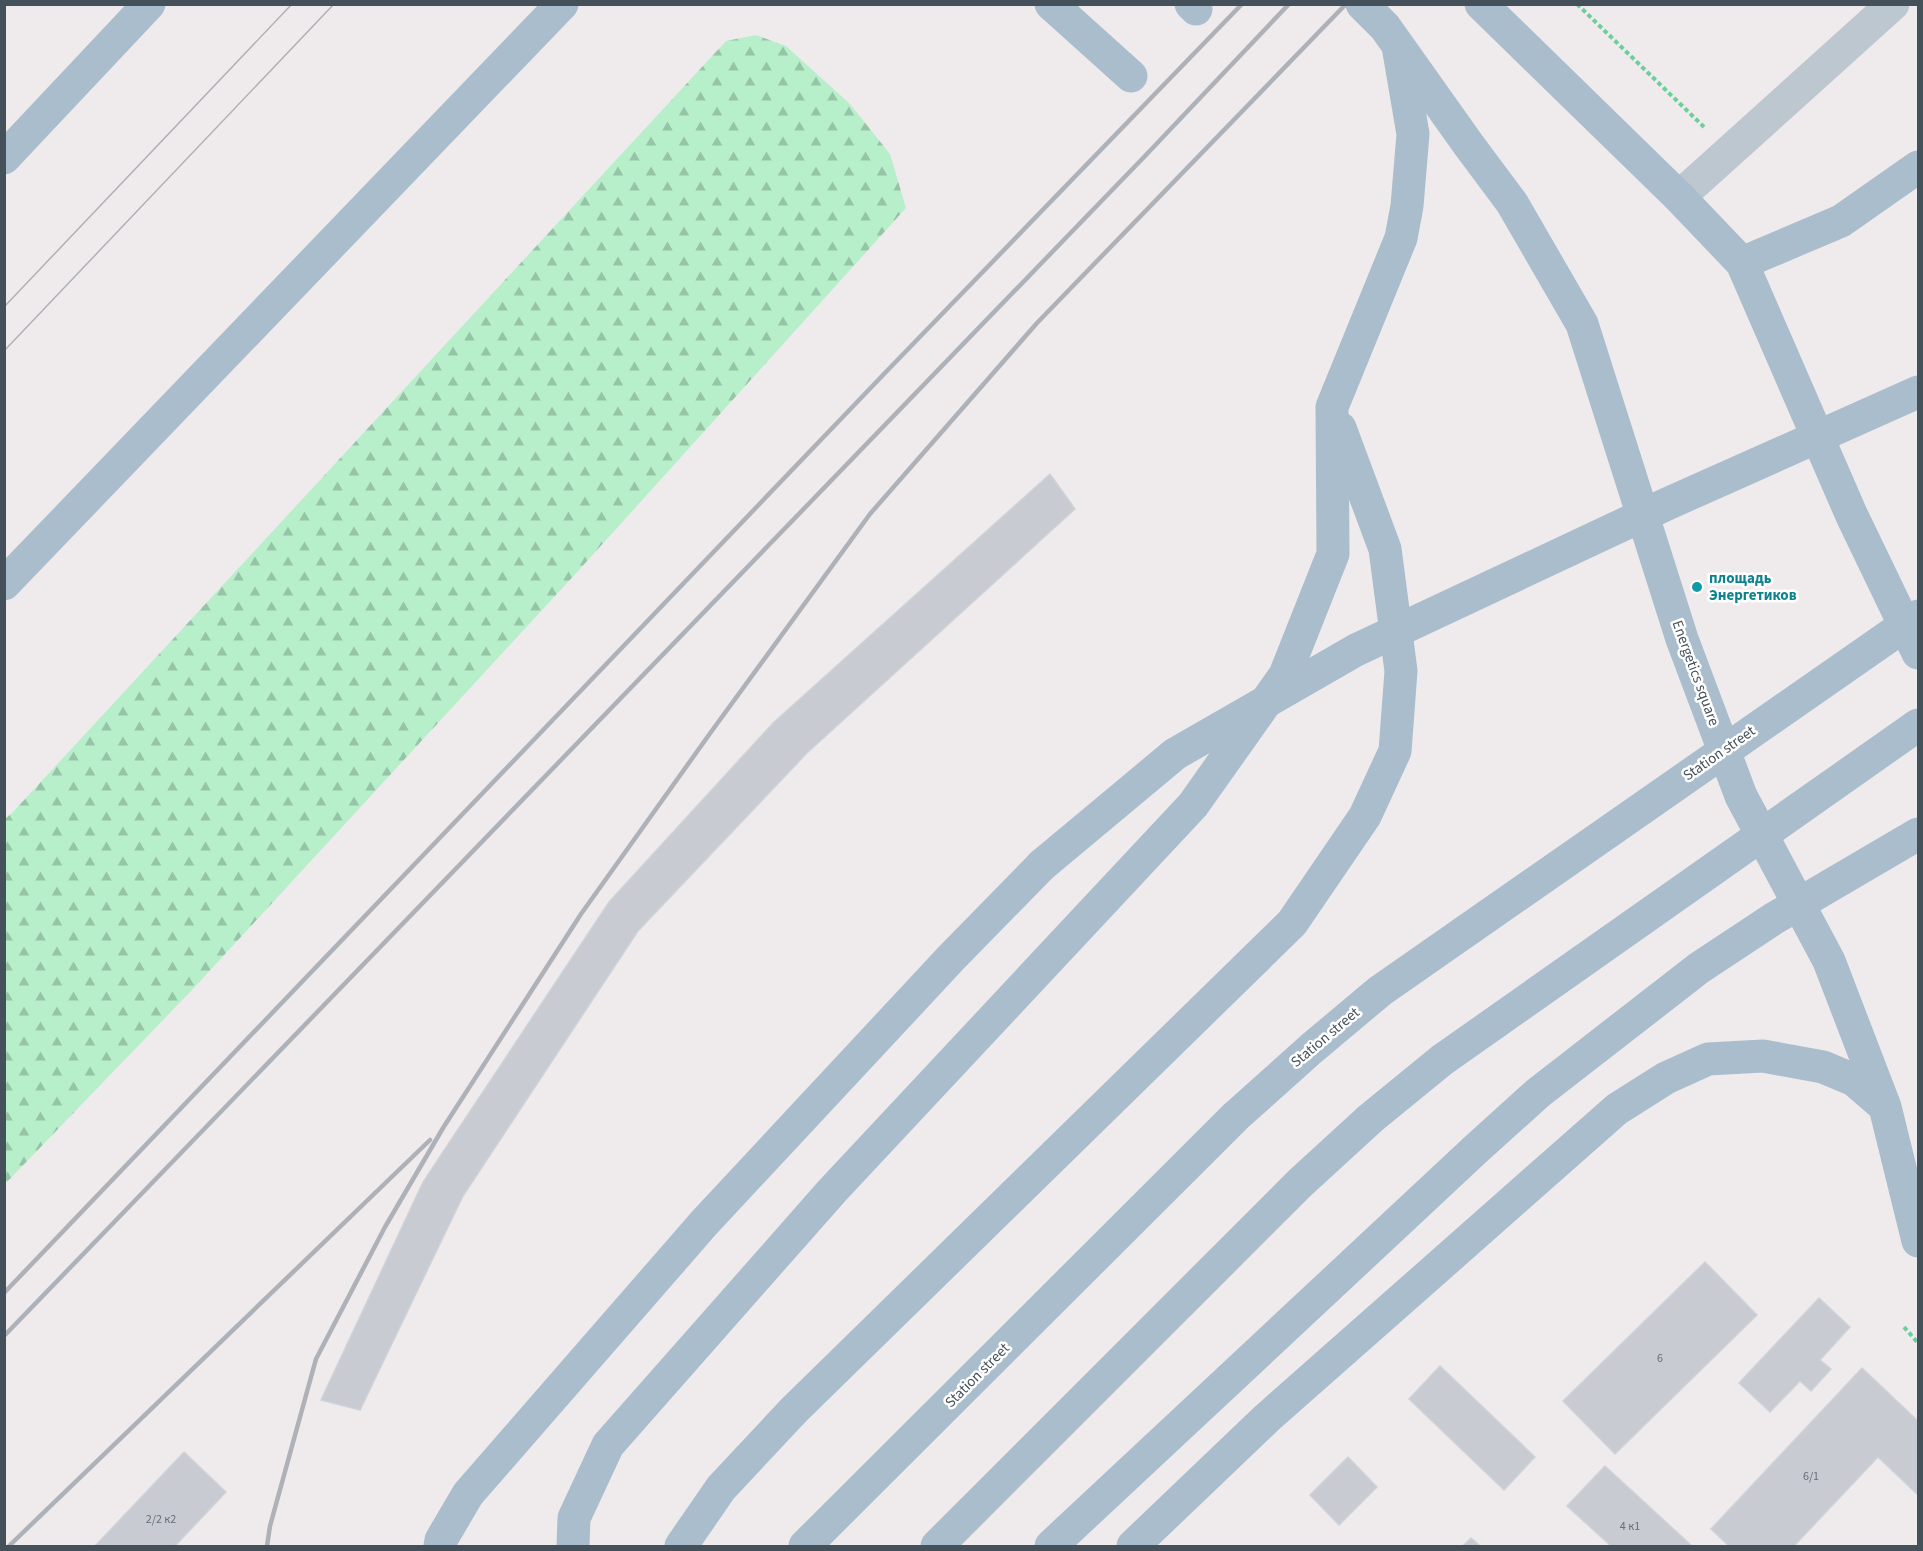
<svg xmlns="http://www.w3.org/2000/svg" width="1923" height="1551" viewBox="0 0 1923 1551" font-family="'Source Sans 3',sans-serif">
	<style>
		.forest { fill: url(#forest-firs) }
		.building { fill: #c8cbd1; stroke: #cfd2d8; stroke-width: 1.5 }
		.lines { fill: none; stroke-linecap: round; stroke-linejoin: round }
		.path { stroke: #6ece9b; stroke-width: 4; stroke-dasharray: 4.5 3; stroke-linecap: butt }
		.minor { stroke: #bcc7cf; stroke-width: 33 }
		.major { stroke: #aabdcc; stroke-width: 33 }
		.tram { stroke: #aeb1b7; stroke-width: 1.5 }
		.rail { stroke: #aeb1b7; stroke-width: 4.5 }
		.major-bridge { stroke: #aabdcc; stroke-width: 33 }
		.culture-dot { fill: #0f9aa8; stroke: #fff; stroke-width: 2 }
		.labels { text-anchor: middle; stroke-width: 5; stroke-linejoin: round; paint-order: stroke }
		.number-label { font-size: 12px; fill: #656f78 }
		.culture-label { font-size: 15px; font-weight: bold; fill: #0d838f; stroke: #fff; text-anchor: start }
		.street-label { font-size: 15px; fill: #44505a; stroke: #fff }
	</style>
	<defs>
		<pattern id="forest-firs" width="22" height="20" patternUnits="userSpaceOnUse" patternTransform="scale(1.5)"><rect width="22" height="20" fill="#b7efca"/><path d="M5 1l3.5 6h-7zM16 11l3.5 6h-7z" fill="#96c4a7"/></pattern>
	</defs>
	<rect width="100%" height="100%" fill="#efebec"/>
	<path class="forest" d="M756,35L786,46L850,104L890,154L906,208L579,570L191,991L5,1184V819L13,812L726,41Z"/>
	<path class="building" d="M1050,474L1075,509L807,753L638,931L463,1196L360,1410L321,1400L423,1182L609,902L773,723Z
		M1705,1262L1757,1315L1615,1454L1563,1401Z
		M1819,1298L1850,1327L1820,1360L1831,1369L1811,1391L1800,1381L1770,1412L1739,1383Z
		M1440,1366L1535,1457L1504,1490L1409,1399Z
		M1862,1368L1918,1421V1495L1878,1457L1794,1546H1729L1711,1529Z
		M184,1452L226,1492L175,1546H95Z
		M1348,1457L1377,1487L1339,1525L1310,1495Z
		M1605,1466L1692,1546H1611L1567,1506Z
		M1471,1538L1480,1546H1463Z"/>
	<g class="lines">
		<path class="path" d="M1577,4L1704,127
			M1904,1327L1918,1343"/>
		<path class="minor" d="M1679,197L1893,4"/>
		<path class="major" d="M1051,4L1131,76
			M1191,4L1196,9
			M1362,4L1385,27L1468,144L1512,203L1582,324L1682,639L1741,796L1829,961L1885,1107L1918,1241
			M1481,4L1679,197L1742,263L1852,516L1918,653
			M4,158L149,4
			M1742,263L1841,221L1918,167
			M4,584L562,4
			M440,1546L441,1540L468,1494L704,1223L951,958L1042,865
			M573,1546L574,1518L608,1445L832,1191L1193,805L1285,675L1333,554L1332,407L1401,238L1407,206L1413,134L1398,46
			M681,1546L721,1488L794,1410L1292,923L1365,816L1395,751L1401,671L1385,549L1340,428
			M1133,1546L1267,1418L1617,1109L1666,1078L1708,1059L1763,1056L1823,1067L1854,1080L1883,1105"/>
		<path class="tram" d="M4,307L292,4
			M4,351L334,4"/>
		<path class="rail" d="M4,1293L883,375L1242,4
			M4,1336L1145,156L1289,4
			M9,1546L430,1140
			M267,1546L270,1526L316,1359L385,1227L443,1128L581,914L711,732L870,514L1037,323L1346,4"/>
		<path class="major-bridge" d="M1042,865L1175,754L1356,650L1667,504L1918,392
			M805,1546L1236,1116L1312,1048L1380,991L1918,616
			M937,1546L1300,1183L1371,1118L1442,1060L1918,725
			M1051,1546L1476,1149L1538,1093L1699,968L1773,919L1918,834"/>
	</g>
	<circle class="culture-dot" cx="1697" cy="587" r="6"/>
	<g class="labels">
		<g class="number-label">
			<text x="1660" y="1362">6</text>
			<text x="1811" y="1480">6/1</text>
			<text x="161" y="1523">2/2 к2</text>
			<text x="1630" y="1530">4 к1</text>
		</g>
		<g class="culture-label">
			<text x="1709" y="583">площадь<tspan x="1709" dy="17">Энергетиков</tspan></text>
		</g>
		<g class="street-label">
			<text transform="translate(1696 673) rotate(70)" y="5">Energetics square</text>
			<text transform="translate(1719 753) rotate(-35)" y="5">Station street</text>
			<text transform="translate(1325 1037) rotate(-40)" y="5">Station street</text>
			<text transform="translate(977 1375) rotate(-45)" y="5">Station street</text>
		</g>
	</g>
	<rect width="1923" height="1551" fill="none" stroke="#44505a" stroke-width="12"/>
</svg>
